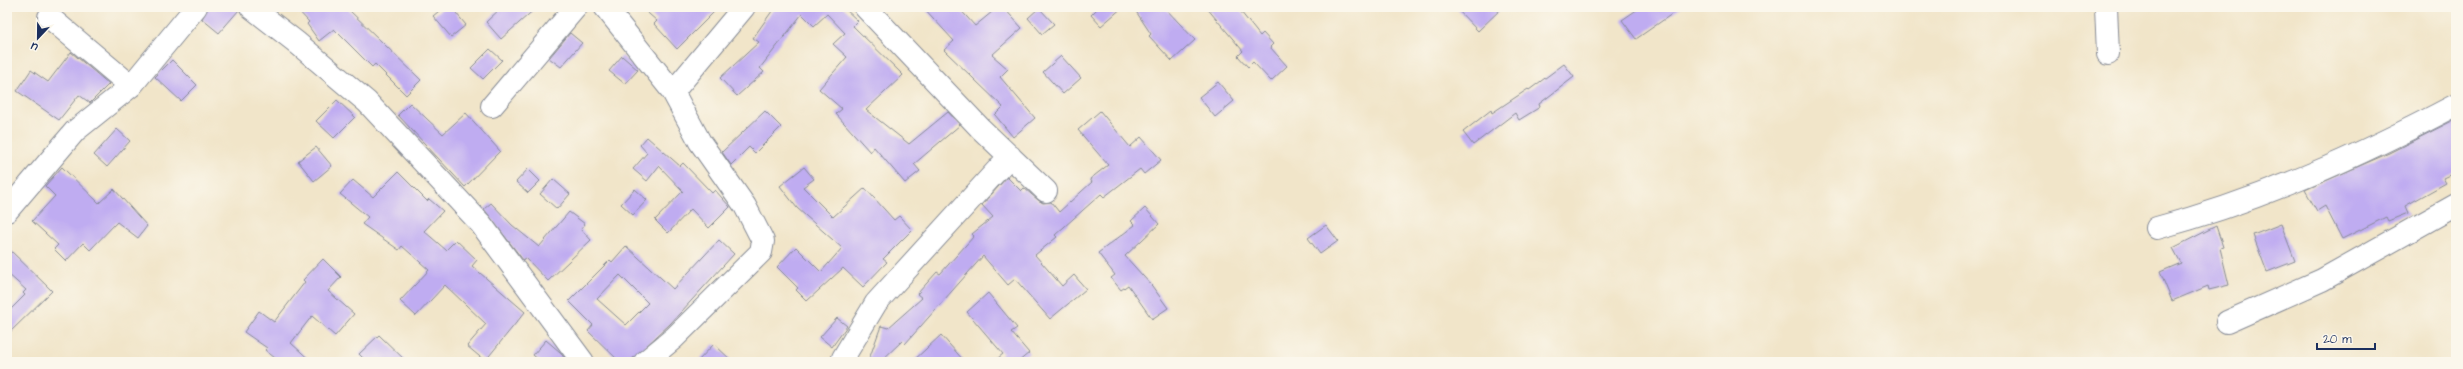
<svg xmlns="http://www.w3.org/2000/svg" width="2463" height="369" viewBox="0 0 2463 369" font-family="'Architects Daughter',sans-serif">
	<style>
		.building { fill: #bfacf1; fill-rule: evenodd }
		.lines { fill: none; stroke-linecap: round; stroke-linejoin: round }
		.minor-casing { stroke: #868a94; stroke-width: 24 }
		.minor { stroke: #fff; stroke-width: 22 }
	</style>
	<rect width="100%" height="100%" fill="#fbf7ec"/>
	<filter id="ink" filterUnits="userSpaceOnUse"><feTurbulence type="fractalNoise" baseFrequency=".025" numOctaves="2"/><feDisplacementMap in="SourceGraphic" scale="8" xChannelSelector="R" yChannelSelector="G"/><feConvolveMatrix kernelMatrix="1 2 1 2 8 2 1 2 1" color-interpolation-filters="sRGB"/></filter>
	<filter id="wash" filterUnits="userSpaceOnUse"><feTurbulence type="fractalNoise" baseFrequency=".012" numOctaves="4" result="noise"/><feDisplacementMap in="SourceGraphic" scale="16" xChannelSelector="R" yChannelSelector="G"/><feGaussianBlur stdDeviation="0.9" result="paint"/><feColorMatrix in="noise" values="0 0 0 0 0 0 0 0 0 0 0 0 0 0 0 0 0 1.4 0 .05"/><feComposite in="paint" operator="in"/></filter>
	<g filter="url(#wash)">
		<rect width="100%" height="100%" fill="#f1e5c9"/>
		<g id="blocks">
			<path class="building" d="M208,7H239V10L219,33L202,19Z
				M295,7H346L421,80L406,95L375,64L372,67L334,29L319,41L307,24L309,22Z
				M444,7H451L466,25L451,37L433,16Z
				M502,7H537L501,39L486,22Z
				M641,7H719L677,49L654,24L657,21Z
				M775,7H843L858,21L853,26L903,75L866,110L909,144L948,112L960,125L914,164L920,171L905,183L874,147L870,152L836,114L842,109L819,89L847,57L833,44L845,33L827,14L814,26L802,14L760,68L764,72L737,96L720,78L759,42L753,38Z
				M923,7H958L975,26L998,7H1003L1022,28L992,55L1008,69L1000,77L1035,118L1013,137L995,115L1003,107L944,50L954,41Z
				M1099,7H1123L1101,26L1091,15Z
				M1133,7H1164L1195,40L1172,61L1149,36L1151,34Z
				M1206,7H1237L1260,36L1263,33L1273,44L1270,47L1287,66L1271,81L1253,62L1248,67L1238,56L1243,51Z
				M1455,7H1503L1478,31Z
				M1641,7H1682L1636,39L1622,20Z
				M1039,8L1054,24L1042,34L1028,18Z
				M570,33L582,43L561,67L549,58Z
				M490,49L502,60L483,79L471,68Z
				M71,52L109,84L90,103L79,95L59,120L17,91L31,70L48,82Z
				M622,56L638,70L625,84L609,71Z
				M1061,56L1081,78L1063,94L1043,72Z
				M172,60L197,85L181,101L155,77Z
				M1564,64L1574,77L1539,104L1540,107L1519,120L1515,113L1473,145L1463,132L1491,110L1492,113L1528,89L1529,90Z
				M1218,82L1234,101L1215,117L1199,97Z
				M337,100L355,117L334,138L316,121Z
				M410,103L443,134L466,113L500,151L465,187L398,115Z
				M765,111L781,127L755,153L749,147L731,165L722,152Z
				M1100,111L1130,147L1141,137L1161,160L1144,174L1140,169L1104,197L1101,194L1055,235L1057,237L1035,255L1062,286L1074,275L1086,289L1050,319L1015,279L1008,285L983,256L905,344L902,341L880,362H868L881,326L888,328L922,298L917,294L937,272L940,274L974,236L972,234L993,217L982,205L1007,177L1021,191L1024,188L1038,200L1043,203L1051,202L1059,212L1092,182L1090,179L1108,165L1078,130Z
				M2456,119V172L2443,178L2446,183L2405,206L2408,213L2388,221L2386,217L2342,239L2325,206L2317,211L2305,190L2389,153Z
				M117,129L130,141L107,167L94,155Z
				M647,137L680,166L683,163L712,193L715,190L730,207L709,228L691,209L668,233L655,220L683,191L659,166L647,181L633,169L647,153L640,145Z
				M316,147L332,166L314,181L298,161Z
				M62,167L99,203L114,189L147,226L138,238L117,222L90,250L83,243L66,261L54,249L58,245L32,221L55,196L45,186Z
				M804,167L814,179L803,187L833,217L865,188L894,220L899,216L912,230L883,259L887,262L863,287L843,268L807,301L796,290L798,288L777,267L796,247L821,272L842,248L797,208L780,186Z
				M528,169L540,181L528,193L516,182Z
				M398,172L427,201L429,199L443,211L424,231L446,250L456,240L477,260L472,266L525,312L485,361L467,346L486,324L445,285L416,316L400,301L429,270L402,246L399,250L362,224L368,217L340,194L353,180L373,197Z
				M553,179L570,194L557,209L540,194Z
				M635,189L647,200L633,215L621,204Z
				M491,203L512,225L539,247L569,212L585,224L581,229L591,240L548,281L526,258L523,260L484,209Z
				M1145,208L1159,224L1125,256L1152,286L1168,308L1152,319L1128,285L1121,290L1111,278L1115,275L1098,253L1135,225L1131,221Z
				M2281,224L2295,261L2267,272L2253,235Z
				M1326,225L1338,241L1320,254L1308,238Z
				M2216,226L2223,247L2220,248L2229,285L2209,290L2208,286L2172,301L2160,272L2181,263L2173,248Z
				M719,240L734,254L670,324L629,362H620L588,331L593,325L569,301L610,260L612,262L626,246L673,289ZM620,275L648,303L626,325L597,299Z
				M7,247L52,291L7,335V313L25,295L23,293L26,290L7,273Z
				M323,259L341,277L328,291L354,314L335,336L312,316L291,343L312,362H280L265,350L267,348L244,332L259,311L274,322L305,282L303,280Z
				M988,293L1017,328L1011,332L1029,353L1018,362H993L1003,354L967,312Z
				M837,318L847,326L832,347L820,337Z
				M379,335L407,362H367L359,354Z
				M941,335L965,362H912Z
				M546,340L560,352L567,362H541L533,355Z
				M714,344L733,362H697Z"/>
		</g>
	</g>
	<g filter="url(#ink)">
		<use href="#blocks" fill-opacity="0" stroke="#868a94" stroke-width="1"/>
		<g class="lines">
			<defs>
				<path id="minor" d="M251,7L296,42L367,102L481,224L583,362
					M605,7L673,92L700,142L745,206L763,241L761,252L674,338L645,362
					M865,7L981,129L1046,191
					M2106,7L2108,54
					M49,17L131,86
					M673,92L744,7
					M492,106L576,7
					M7,211L75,131L131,86L196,7
					M2157,228C2262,200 2361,155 2456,105
					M2227,322L2322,280L2456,205
					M843,362V358L876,303L1010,156"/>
			</defs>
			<use href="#minor" class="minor-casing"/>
			<use href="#minor" class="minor"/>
		</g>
	</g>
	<rect width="2463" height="369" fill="none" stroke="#fbf7ec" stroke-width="24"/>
	<g transform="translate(38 38) rotate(202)" stroke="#fbf7ec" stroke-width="3" paint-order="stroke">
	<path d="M0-3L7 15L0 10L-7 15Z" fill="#1b2f5e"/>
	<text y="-6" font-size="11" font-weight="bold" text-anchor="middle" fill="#1b2f5e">U</text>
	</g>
	<path d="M2317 343v6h58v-6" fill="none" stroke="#1b2f5e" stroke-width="2"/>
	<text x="2323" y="343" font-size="12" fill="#1b2f5e" stroke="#fbf7ec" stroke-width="3" paint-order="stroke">20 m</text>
</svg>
